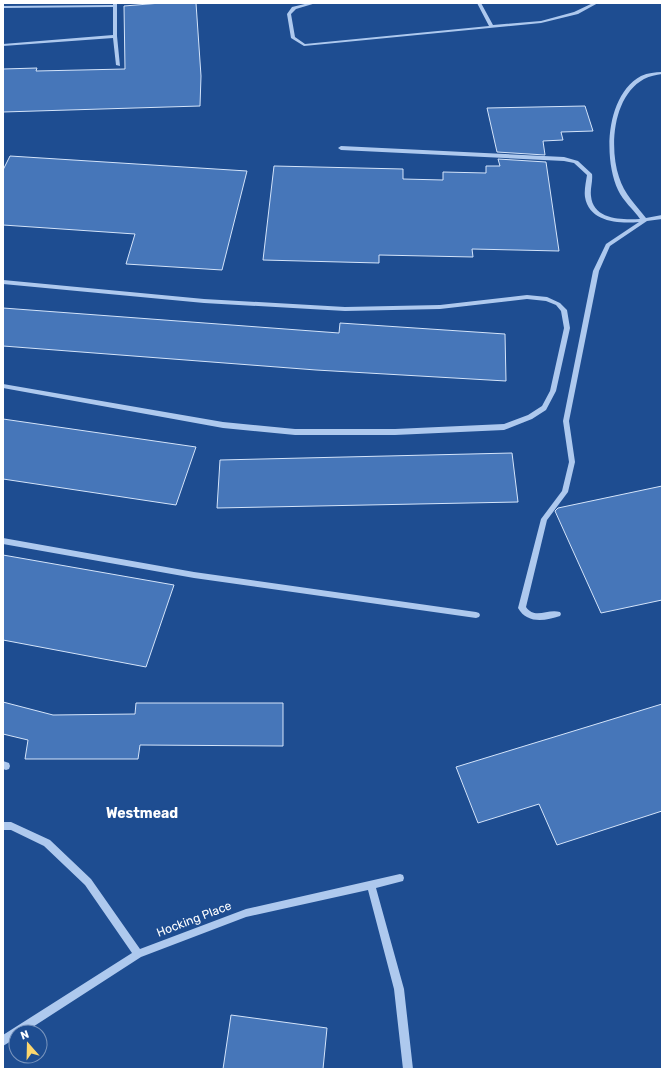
<svg xmlns="http://www.w3.org/2000/svg" width="665" height="1072" viewBox="0 0 665 1072" font-family="Rubik,sans-serif">
	<style>
		.building { fill: #4676b9; stroke: #d4e4fa }
		.lines { fill: none; stroke-linecap: round; stroke-linejoin: round }
		.minor { fill: #aec9ee; fill-rule: evenodd }
		.labels { text-anchor: middle; stroke-width: 3.5; stroke-linejoin: round; paint-order: stroke }
		.near-street-label { font-size: 12px; fill: #fff; stroke: #1e4d91 }
		.district-label { font-size: 14px; font-weight: bold; fill: #fff; stroke: #1e4d91 }
	</style>
	<rect width="100%" height="100%" fill="#1e4d91"/>
	<path class="building" d="M161,3H196L201,76L200,106L3,112V69L37,68L36,71L125,69L124,6Z
		M585,106L593,131L561,132L563,140L543,141L545,155L497,152L487,108Z
		M10,156L247,171L222,270L126,264L135,234L3,225V170Z
		M498,159L546,162L559,251L472,249L473,257L379,255V263L263,260L274,166L403,169V179L443,180V172L486,173V166H500Z
		M3,308L339,333L340,323L505,334L506,381L316,370L3,346Z
		M3,419L196,447L176,505L3,479Z
		M512,453L518,502L217,508L220,460Z
		M662,486V600L601,613L555,511L558,508Z
		M3,555L174,585L146,667L3,640Z
		M3,702L53,715L135,714L136,703H283V746L140,745L138,759H25L28,740L3,734Z
		M662,704V811L557,845L539,804L478,823L456,767Z
		M231,1015L327,1028L323,1069H223Z"/>
	<g class="lines">
		<path class="minor" d="M113,3H117V36L120,66L116,65L113,38L3,46V44L113,35V7L3,8V6L113,5Z
			M309,3H316L296,9L291,14L295,37L305,44L489,26L477,3H481L493,25L541,21L574,12L593,3H598L578,14L541,23L304,46L291,38L287,14L292,7Z
			M662,72V74C656,75 650,76 644,79C613,96 609,147 619,177C624,194 636,205 646,218L662,215V219L647,221L610,246L599,271L569,421L575,462L568,492L547,520L526,607C535,620 548,608 560,612L561,614L560,616C545,621 527,624 518,608L541,519L562,491L569,462L563,421L593,271L606,244L639,222C619,224 589,222 585,197C584,190 586,182 587,175L574,163L564,161L341,150L338,148L341,146L564,157L578,161L592,174C593,181 590,189 591,196C593,220 623,220 640,219C633,209 623,201 618,190C603,158 606,95 641,76C648,73 655,72 662,72Z
			M3,280L204,299L345,307L440,305L527,295L547,297L560,303L567,310L570,328L556,391L546,410L532,419L504,430L395,435H295L223,428L3,388V384L223,422L295,429H395L504,424L528,415L542,406L550,391L564,328L561,311L556,305L546,301L527,299L440,309L345,311L204,303L3,284Z
			M3,538L194,572L476,612L479,613L480,615L479,617L476,618L194,578L3,544Z
			M3,761L9,763L10,766L9,769L6,770L3,769Z
			M3,822H11L50,840L91,879L140,949L246,909L400,874L403,875L404,878L403,881L376,888L404,989L413,1069H403L394,989L368,890L246,917L141,957L25,1032H16V1038L3,1046V1035L132,953L85,885L44,846L11,830H3Z"/>
	</g>
	<g class="labels">
		<g class="near-street-label">
			<text transform="translate(194 919) rotate(-21)" y="4">Hocking Place</text>
		</g>
		<g class="district-label">
			<text x="142" y="818">Westmead</text>
		</g>
	</g>
	<rect width="665" height="1072" fill="none" stroke="#ffffff" stroke-width="8"/>
	<g transform="translate(28 1044) rotate(340)"><circle r="19" fill="#1e4d91" stroke="#7894bd"/>
	<path d="M0-3L7 15L0 10L-7 15Z" fill="#fdd76d"/>
	<text y="-6" font-size="11" font-weight="bold" text-anchor="middle" fill="#ffffff">N</text>
	</g>
</svg>
